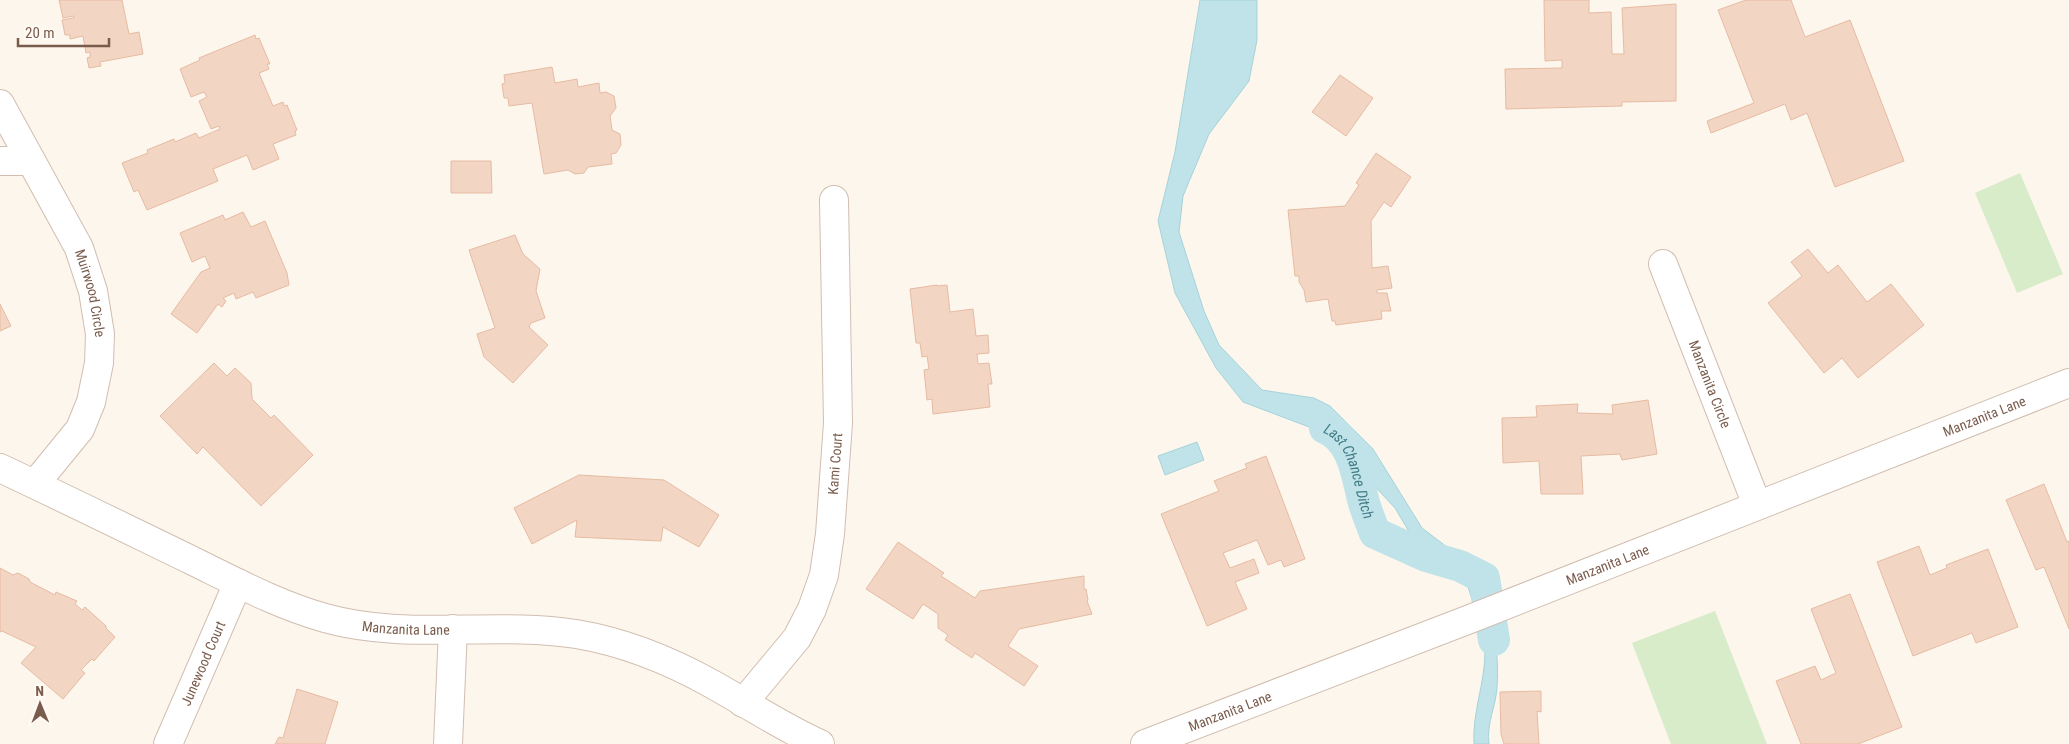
<svg xmlns="http://www.w3.org/2000/svg" width="2069" height="744" viewBox="0 0 2069 744" font-family="'Roboto Condensed',sans-serif">
	<style>
		.green { fill: #d8ecc9 }
		.water { fill: #bfe3e8; stroke: #a5d3da }
		.lines { fill: none; stroke-linecap: round; stroke-linejoin: round }
		.canal { stroke: #bfe3e8; stroke-width: 32 }
		.building { fill: #f3d5c3; stroke: #e6bba3 }
		.minor-casing { stroke: #d1beb0; stroke-width: 30 }
		.minor { stroke: #fff; stroke-width: 28 }
		.labels { text-anchor: middle; stroke-width: 4; stroke-linejoin: round; paint-order: stroke }
		.street-label { font-size: 14px; fill: #7a5c4d; stroke: #fffaf3 }
		.water-label { font-size: 15px; font-style: italic; fill: #437c86; stroke: #fffaf3 }
	</style>
	<rect width="100%" height="100%" fill="#fdf6ec"/>
	<path class="green" d="M2020,173L2063,274L2017,293L1975,193Z
		M1715,611L1767,744H1671L1632,643Z"/>
	<path class="water" d="M1200,0H1257V40L1249,81L1209,134L1183,196L1179,232L1204,311L1219,345L1262,390L1314,398L1330,406L1373,449L1422,528L1481,573C1490,611 1500,648 1497,687C1496,707 1486,724 1489,744H1474C1472,713 1485,683 1485,652C1485,636 1471,598 1466,580L1428,556L1414,540L1395,508L1380,492L1364,471L1317,430L1243,402L1216,368L1175,293L1158,221L1175,152Z
		M1197,442L1204,460L1165,475L1158,456Z"/>
	<g class="lines">
		<path class="canal" id="s1" d="M1325,428C1354,440 1357,477 1364,503C1367,513 1371,523 1375,533L1426,556L1460,566L1484,578L1494,640"/>
	</g>
	<path class="building" d="M59,0H122L129,34L139,32L143,54L100,62L101,66L89,68L87,58L90,57V52L86,53L83,36L70,39V35H65L62,20L74,18V16L63,18Z
		M1544,0H1589V13L1611,12L1612,54H1624L1622,8L1676,4V101L1622,102V106L1506,109L1505,69L1562,68V60L1545,61Z
		M1746,0H1791L1805,37L1850,20L1904,161L1835,187L1807,113L1791,120L1785,104L1711,133L1707,121L1754,103L1718,10Z
		M255,35L256,39L259,38L270,64H267L269,69L259,73L273,106L283,102L284,106L287,105L297,130L295,131L296,135L273,144L279,159L253,170L247,155L213,169L218,181L147,210L138,190L134,192L122,163L148,153L147,150L174,139L175,142L196,133L199,138L220,129L219,126L211,129L199,101L207,97L204,92L191,97L180,69L200,60L199,58Z
		M552,67L555,83L577,79L578,87L599,83L600,93L606,92L614,96L616,108L610,116L612,130L620,134L621,145L616,153L611,154L612,164L588,167L584,173L575,174L568,170L544,174L532,103L509,106L508,98H504L502,84L505,83L504,75Z
		M1340,75L1373,98L1346,136L1312,112Z
		M1376,153L1411,177L1391,207L1384,202L1371,221L1372,268L1388,266L1392,288L1377,290V293H1387L1391,311H1381L1382,319L1336,325L1335,321H1332L1328,299L1306,302L1304,290L1299,282V276H1295L1288,210L1345,206L1359,185L1356,183Z
		M451,161H491L492,193H451Z
		M243,212L251,227L265,221L287,273L289,285L256,298L253,292L236,299L234,293L223,298L226,301L222,307L218,304L197,333L171,314L201,272L210,268L205,256L192,262L180,233L223,215L225,220Z
		M515,235L523,254L540,269L536,291L545,318L531,323L529,327L548,345L513,383L484,357L477,334L495,328L469,250Z
		M1808,249L1828,273L1838,265L1867,302L1891,284L1924,325L1858,378L1842,358L1824,373L1768,303L1802,276L1791,262Z
		M937,285V286L947,285L950,312L973,309L976,336L988,335L989,353L977,354L978,364L989,363L992,384H988L990,407L933,414L932,399L927,400L924,370L929,369L927,356L922,357L920,343H916L910,289Z
		M0,304L11,326L0,331Z
		M214,363L227,376L235,368L251,383L252,399L271,418L274,415L313,455L261,506L203,447L197,454L160,416Z
		M1648,400L1657,454L1622,460L1620,454L1581,456L1583,494H1541L1539,461L1503,463L1502,418L1537,417L1536,406L1578,404L1577,413L1613,414L1612,405Z
		M1266,456L1305,559L1284,567L1281,560L1268,565L1257,540L1223,553L1230,568L1254,559L1259,573L1235,582L1247,609L1207,626L1161,514L1219,491L1214,481L1247,468L1245,464Z
		M579,475L664,480L719,515L699,547L663,527L661,541L575,537L577,520L532,544L514,508Z
		M2044,484L2067,542L2069,541V629L2044,567L2036,570L2006,500Z
		M898,542L944,573L941,576L975,598L980,591L1084,576V589H1086L1088,600L1087,601L1092,614L1019,629L1008,646L1038,666L1024,686L975,653L972,658L945,640L948,635L938,628V614L923,604L913,619L866,589Z
		M1919,546L1930,575L1947,568L1946,565L1988,549L2018,627L1976,643L1972,633L1913,656L1877,562Z
		M0,568L13,575L18,573L29,579L30,582L55,595L56,592L77,601L75,604L82,610L85,607L106,626V628L115,637L94,661L92,659L81,670L85,673L63,699L21,663L36,647L2,631L0,632Z
		M1850,594L1902,727L1858,744H1801L1776,681L1815,666L1821,680L1836,673L1811,609Z
		M297,689L338,702L325,744H275L279,737L283,738Z
		M1541,691V712L1537,711L1539,744H1504L1501,734L1500,692Z"/>
	<g class="lines">
		<defs>
			<g id="minor">
				<path id="s2" d="M0,104L79,248L93,291L100,334L99,363L91,402L80,429L35,484"/>
				<path d="M0,161H31"/>
				<path id="s3" d="M1663,264L1757,505"/>
				<path id="s4" d="M0,468C64,498 127,529 191,560C234,581 278,605 325,618C407,641 493,621 576,634C624,642 669,660 712,684C748,704 782,727 820,744"/>
				<path id="s5" d="M743,703L797,638L812,609L824,575L830,534L838,423L834,200"/>
				<path id="s6" d="M168,744L238,583"/>
				<path d="M448,744L453,629"/>
				<path id="s7" d="M1145,744L1470,619L2069,383"/>
			</g>
		</defs>
		<use href="#minor" class="minor-casing"/>
		<use href="#minor" class="minor"/>
	</g>
	<g class="labels">
		<g class="street-label">
			<text dy="5" stroke="none"><textPath href="#s2" startOffset="211">Muirwood Circle</textPath></text>
			<text dy="5" stroke="none"><textPath href="#s3" startOffset="129">Manzanita Circle</textPath></text>
			<text dy="5" stroke="none"><textPath href="#s7" startOffset="901">Manzanita Lane</textPath></text>
			<text dy="5" stroke="none"><textPath href="#s5" startOffset="265">Kami Court</textPath></text>
			<text dy="5" stroke="none"><textPath href="#s7" startOffset="496">Manzanita Lane</textPath></text>
			<text dy="5" stroke="none"><textPath href="#s4" startOffset="440">Manzanita Lane</textPath></text>
			<text dy="5" stroke="none"><textPath href="#s6" startOffset="88">Junewood Court</textPath></text>
			<text dy="5" stroke="none"><textPath href="#s7" startOffset="91">Manzanita Lane</textPath></text>
		</g>
		<g class="water-label">
			<text dy="5" stroke="none"><textPath href="#s1" startOffset="52">Last Chance Ditch</textPath></text>
		</g>
	</g>
	<g transform="translate(40 704) rotate(359)" stroke="#fffaf3" stroke-width="4" paint-order="stroke">
	<path d="M0-4L9 19L0 12L-9 19Z" fill="#7a5c4d"/>
	<text y="-8" font-size="14" font-weight="bold" text-anchor="middle" fill="#7a5c4d">N</text>
	</g>
	<path d="M18 38v8h91v-8" fill="none" stroke="#7a5c4d" stroke-width="2.5"/>
	<text x="25" y="38" font-size="15" fill="#7a5c4d" stroke="#fffaf3" stroke-width="4" paint-order="stroke">20 m</text>
</svg>
